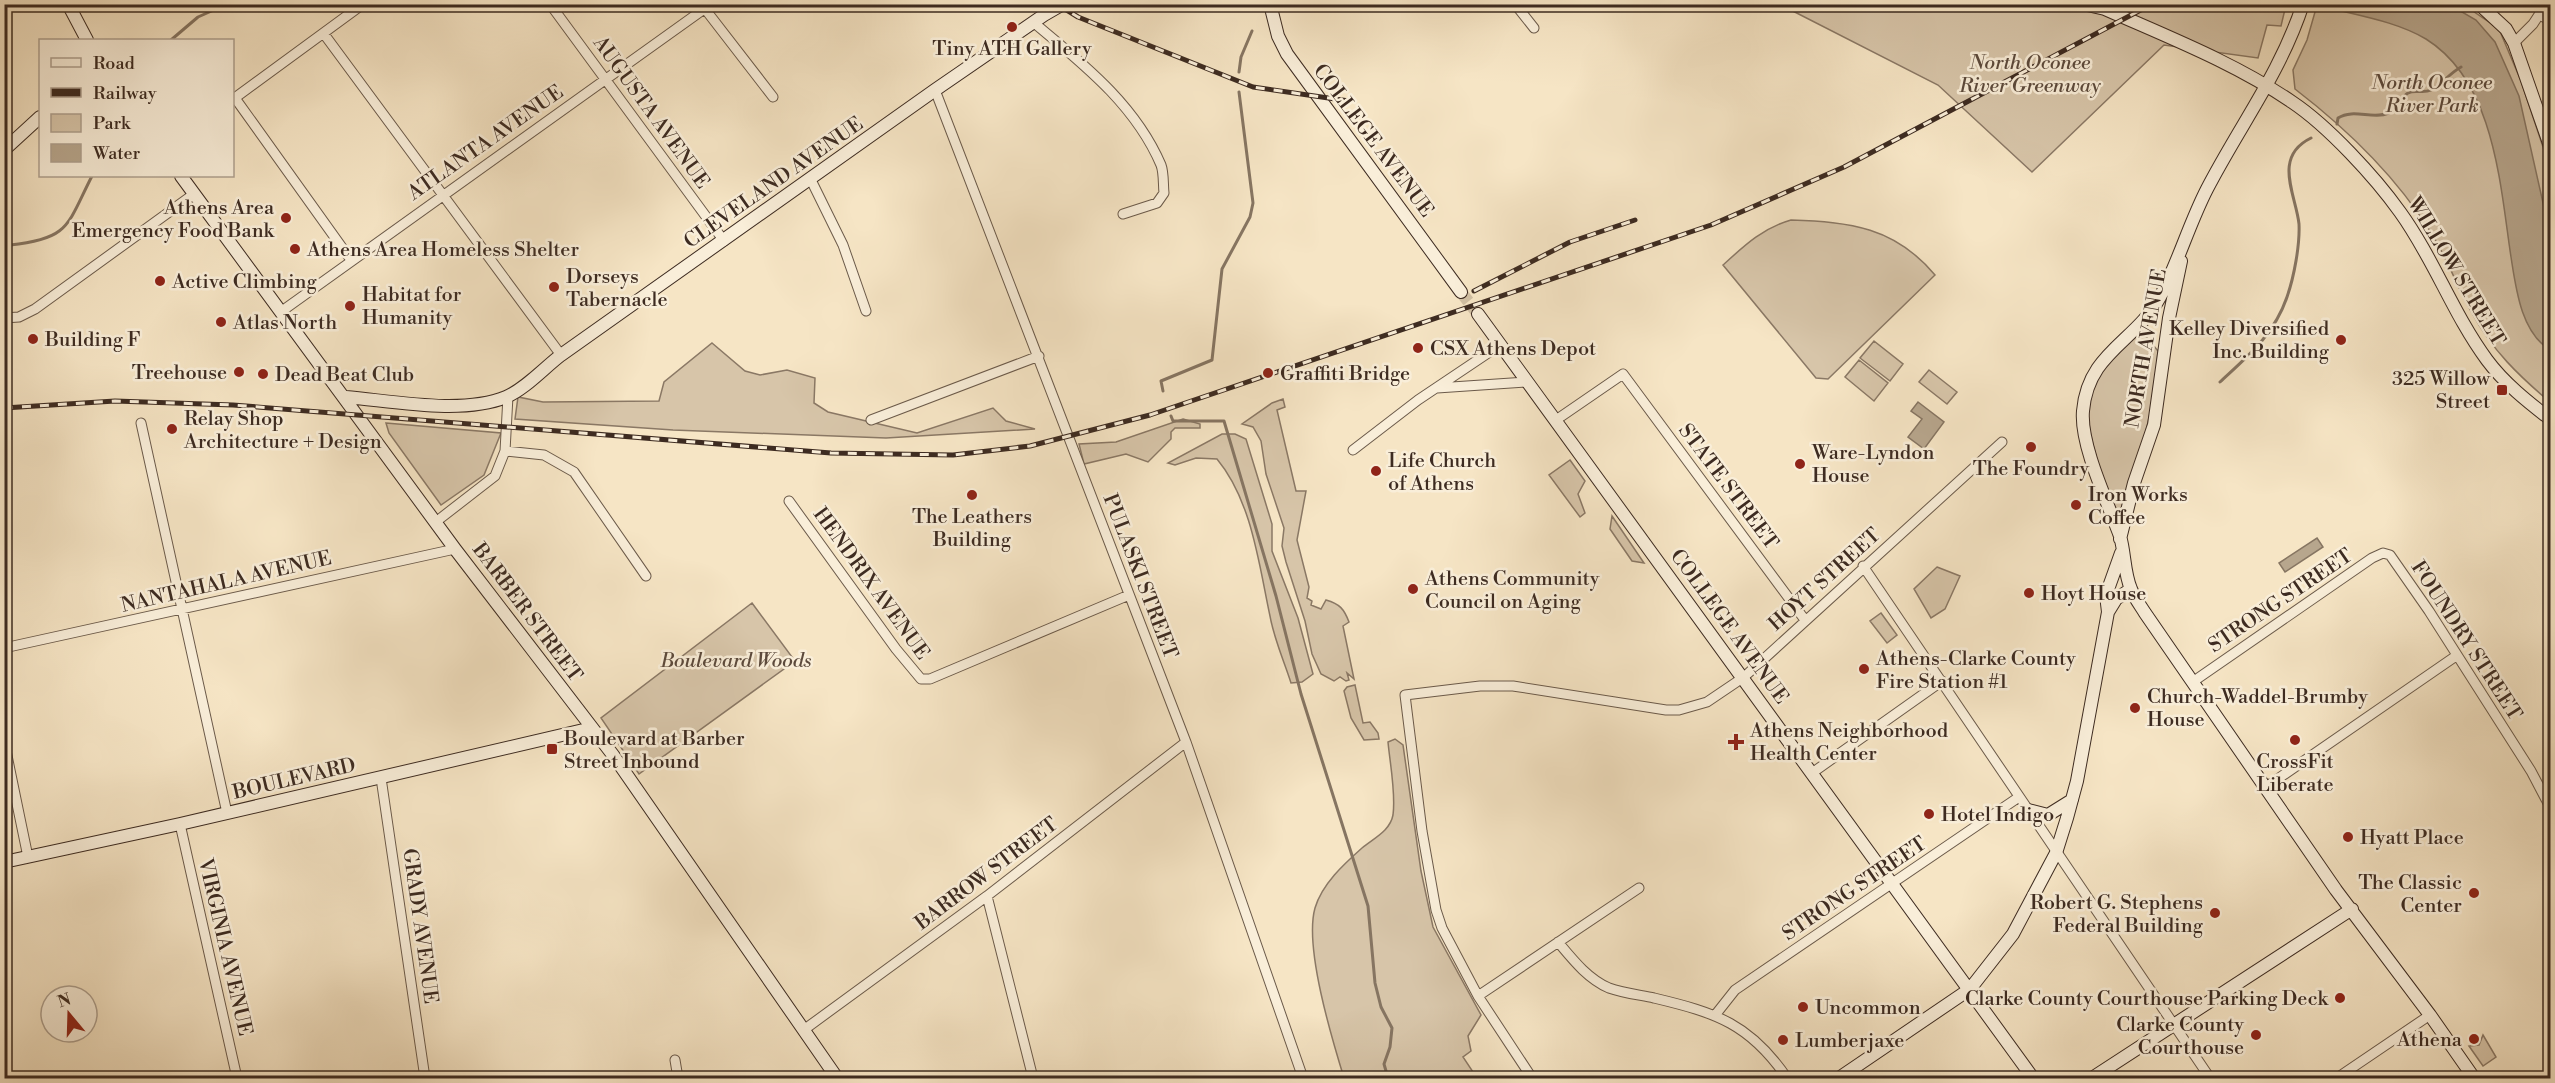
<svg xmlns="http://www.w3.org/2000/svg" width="2555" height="1083" viewBox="0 0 2555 1083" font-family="'Libre Bodoni',serif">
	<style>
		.green { fill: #d7c5a9; stroke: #8a7865; stroke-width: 1.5 }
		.water { fill: #b7a68d; stroke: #867562; stroke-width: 1.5 }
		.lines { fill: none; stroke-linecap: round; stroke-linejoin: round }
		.stream { stroke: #867562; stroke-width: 3 }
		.secondary-tunnel { stroke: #d1c0a4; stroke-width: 12; stroke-dasharray: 12 6; stroke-linecap: butt }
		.street-casing { stroke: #6b5a4a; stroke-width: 11 }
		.secondary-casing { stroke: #3d2b21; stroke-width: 14 }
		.street { stroke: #f9eed9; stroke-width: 9 }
		.secondary { stroke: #f9eed9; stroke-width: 12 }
		.rail-casing { stroke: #3d2b21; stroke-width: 5 }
		.rail { stroke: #f9eed9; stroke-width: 3; stroke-dasharray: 9; stroke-linecap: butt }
		.poi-dot { fill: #8f2418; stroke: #f9eed9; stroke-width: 2 }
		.labels { text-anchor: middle; stroke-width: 5; stroke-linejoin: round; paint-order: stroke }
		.poi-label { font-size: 20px; fill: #3d2b21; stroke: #f9eed9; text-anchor: start }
		.park-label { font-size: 20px; font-style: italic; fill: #5c4a3c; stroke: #f9eed9 }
		.street-label { font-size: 20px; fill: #3d2b21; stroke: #f9eed9 }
	</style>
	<rect width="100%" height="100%" fill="#f6e5c5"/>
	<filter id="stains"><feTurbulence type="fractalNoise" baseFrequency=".00333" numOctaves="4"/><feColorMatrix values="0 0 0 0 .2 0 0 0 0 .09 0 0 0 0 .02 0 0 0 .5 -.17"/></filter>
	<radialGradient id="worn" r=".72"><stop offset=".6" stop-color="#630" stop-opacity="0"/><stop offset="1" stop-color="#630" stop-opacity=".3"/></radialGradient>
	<path class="green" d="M1781,5H2286L2281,26L2267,25L2258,58L2164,45L2032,172L1938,85Z
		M2317,5H2464L2499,29L2521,81L2550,168V402C2519,376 2492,350 2472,313C2457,287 2447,257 2430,231C2395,175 2347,129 2295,89L2293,70L2307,40Z
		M1791,220C1850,222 1895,227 1935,275L1828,379L1816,378L1723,265C1745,245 1763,228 1791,220Z
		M2139,328L2158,351C2155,410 2139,464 2117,519C2104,476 2070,409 2100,368C2111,354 2127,341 2139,328Z
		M1874,341L1903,364L1890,381L1860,358Z
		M712,343L745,371L760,375L787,370L815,378L814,403L828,412L917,433L993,408L1006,421L1035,429L886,438L673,430L515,419L518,397L543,402L659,401L664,382Z
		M1859,360L1888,383L1874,401L1845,377Z
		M1929,370L1957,392L1947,404L1919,382Z
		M1283,399L1285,407L1277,410L1296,491H1306L1297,540L1309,587L1307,598L1312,601L1311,605L1321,609L1326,600C1340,604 1344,609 1349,622L1343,626L1354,679L1347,673L1349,680L1346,681L1340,677L1334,681L1321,674L1312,654L1305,621L1286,562L1282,546L1284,528L1266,474L1261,441L1253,427L1242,424L1272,403Z
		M1183,419L1200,424V428H1175L1171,432V439L1148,462L1126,454L1084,464L1079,444L1116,442Z
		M386,423L501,433L484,475L441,505L389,433Z
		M1222,434H1235L1246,439L1272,524V551L1298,618L1313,674L1302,682L1291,683C1284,661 1274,639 1270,616C1259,565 1252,501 1217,459L1196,458L1175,465L1168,463Z
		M1570,460L1585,481L1578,494L1585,513L1580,517L1549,475Z
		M1612,516L1644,563L1632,561L1610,529Z
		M1937,567L1960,576L1945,609L1931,618L1914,589Z
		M752,603L795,661L639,774L601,718Z
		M1881,613L1897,635L1887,643L1870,621Z
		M1355,685L1363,723L1370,722L1378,733L1379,739L1364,740L1351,718L1344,691L1347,687Z
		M1395,739L1403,745L1421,871L1433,927L1481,1015L1468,1036L1471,1051L1463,1057L1477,1078H1344C1332,1039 1304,947 1315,908C1322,884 1344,864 1362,848C1374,838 1390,831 1393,815C1396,793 1390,764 1388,742Z
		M2483,1035L2496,1057L2483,1066L2469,1046L2479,1045Z"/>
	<path class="water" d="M2318,5H2450L2476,20L2495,42L2519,96L2550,234V350C2521,332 2516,289 2511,257C2500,185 2495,82 2426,39C2394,20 2353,15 2318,5Z
		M1918,402L1944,422L1924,449L1908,437L1922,419L1911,411Z
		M2317,538L2323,547L2285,572L2279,563Z"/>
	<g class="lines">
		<path class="stream" d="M171,40L198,17L216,9L220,4
			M1239,72L1241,57L1252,31
			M2337,124L2338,118C2354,108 2372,120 2389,113C2398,109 2400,98 2408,93C2415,89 2423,94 2431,90C2442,84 2450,73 2461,67
			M10,245C70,239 67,225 92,176
			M2220,382C2248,356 2274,335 2287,297C2294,277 2300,245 2299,224C2296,195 2272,157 2311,138
			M1163,391L1161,381L1212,360L1222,269L1250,217L1253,203L1239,92
			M1171,416L1173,421H1224L1276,596L1301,694L1368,906L1375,983L1381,1007L1392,1028L1390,1047L1384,1064L1388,1078"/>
		<path class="secondary-tunnel" d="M1461,292L1478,314"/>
		<defs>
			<path id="street" d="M550,4L724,241
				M1515,4L1534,28
				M705,9L773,97
				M2539,15L2550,20
				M1033,22C1082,63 1135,104 1161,165C1164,173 1163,184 1164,193L1157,203L1123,214
				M324,34L561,355
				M2514,43L2533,24L2546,4
				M935,90L1186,742L1303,1078
				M235,98L351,260
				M232,100L363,4
				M811,180L843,245L866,311
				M282,311L711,4
				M4,318L19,317L35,309L194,194
				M1437,388L1527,382
				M871,420L1039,356
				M1556,420L1623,374L1805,620
				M141,423L227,813
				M1353,450L1418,400L1500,345
				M505,451L544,455L574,472L646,576
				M789,501L896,649L921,679H930L1129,595
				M437,521L495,476L505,451L508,396
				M1863,566L2210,1078
				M4,648L455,549
				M2194,681L2372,558L2383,553L2390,555L2429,611L2531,771L2550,807
				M4,741L28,857
				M1812,773L1942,681
				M381,778L425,1078
				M2266,787L2456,656
				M180,824L237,1078
				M987,896L1033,1078
				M1558,942C1573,960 1588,979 1609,988C1623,993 1640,995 1654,998C1717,1013 1750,1024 1787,1078
				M1478,996L1639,888
				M1716,1014L1735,990L2019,797
				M805,1029L987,896L1186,742
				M675,1060L678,1078
				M1532,1078L1478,996L1442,928L1436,910L1422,831L1405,695L1480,686H1513L1666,710H1679L1707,702L1744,677L2002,442
				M2337,1078L2430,1015"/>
			<path id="secondary" d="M68,4L87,40
				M1270,4L1278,36L1287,54L1461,292
				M2083,4L2105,9C2168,37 2235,63 2292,102C2328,126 2375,177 2400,212C2434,259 2453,314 2487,360C2504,383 2528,402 2550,419
				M2303,4C2280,74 2240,125 2207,189C2189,224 2178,263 2160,297C2136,342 2088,352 2083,411C2080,445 2108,503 2120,536C2125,553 2124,573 2131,589C2134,597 2140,605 2145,613L2336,890L2430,1015L2474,1078
				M2479,4L2506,29L2514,43L2550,146
				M4,150L40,117
				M181,176L455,549L613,755L837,1078
				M1478,314L2033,1078
				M346,397C393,401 462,415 506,397C525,389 544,368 561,355L935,90L1044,15L1063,4
				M2120,539L2134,483L2154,425L2169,318L2181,261
				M2108,612L2106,595L2121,553
				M2028,810L2048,815L2072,800
				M4,862L180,824L592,728
				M1839,1078L1970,989L2013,934L2056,853L2067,818L2077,781L2108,612L2116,599L2131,589
				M2092,1078L2352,909"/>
		</defs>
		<use href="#street" class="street-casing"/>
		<use href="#secondary" class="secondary-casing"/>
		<use href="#street" class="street"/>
		<use href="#secondary" class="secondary"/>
		<defs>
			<path id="rail" d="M1057,4L1078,17L1253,87L1349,101
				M1474,291L1570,242L1635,220
				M4,408L115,401L233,405L831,453L953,455L1030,446L1150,415L1711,225L1844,167L2152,4"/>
		</defs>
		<use href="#rail" class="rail-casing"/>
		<use href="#rail" class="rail"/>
	</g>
	<g class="poi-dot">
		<circle cx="1012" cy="27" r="6"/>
		<circle cx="286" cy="218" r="6"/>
		<circle cx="295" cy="249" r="6"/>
		<circle cx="160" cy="281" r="6"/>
		<circle cx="554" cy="287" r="6"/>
		<circle cx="350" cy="306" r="6"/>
		<circle cx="221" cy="322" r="6"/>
		<circle cx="33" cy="339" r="6"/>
		<circle cx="2341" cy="340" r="6"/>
		<circle cx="1418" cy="348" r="6"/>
		<circle cx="239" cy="372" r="6"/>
		<circle cx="1268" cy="373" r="6"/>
		<circle cx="263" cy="374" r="6"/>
		<rect x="2496" y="384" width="12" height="12" rx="3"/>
		<circle cx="172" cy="429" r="6"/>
		<circle cx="2031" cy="447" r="6"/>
		<circle cx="1800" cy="464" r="6"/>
		<circle cx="1376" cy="471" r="6"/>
		<circle cx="972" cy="495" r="6"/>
		<circle cx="2076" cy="505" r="6"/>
		<circle cx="1413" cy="589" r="6"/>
		<circle cx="2029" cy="593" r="6"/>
		<circle cx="1864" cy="669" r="6"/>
		<circle cx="2135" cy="708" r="6"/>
		<circle cx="2295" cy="740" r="6"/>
		<path d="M1733 733h6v6h6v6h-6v6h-6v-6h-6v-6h6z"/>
		<rect x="546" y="743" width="12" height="12" rx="3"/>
		<circle cx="1929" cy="814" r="6"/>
		<circle cx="2348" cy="837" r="6"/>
		<circle cx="2474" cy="893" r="6"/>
		<circle cx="2215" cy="913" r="6"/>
		<circle cx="2340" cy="998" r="6"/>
		<circle cx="1803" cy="1007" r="6"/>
		<circle cx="2256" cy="1035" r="6"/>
		<circle cx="2474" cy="1039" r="6"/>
		<circle cx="1783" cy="1040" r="6"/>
	</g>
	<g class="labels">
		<g class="poi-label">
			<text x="1012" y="55" text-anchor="middle">Tiny ATH Gallery</text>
			<text x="274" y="214" text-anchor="end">Athens Area<tspan x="274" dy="23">Emergency Food Bank</tspan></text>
			<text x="307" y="256">Athens Area Homeless Shelter</text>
			<text x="566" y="283">Dorseys<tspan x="566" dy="23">Tabernacle</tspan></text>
			<text x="172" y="288">Active Climbing</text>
			<text x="362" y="301">Habitat for<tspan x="362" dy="23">Humanity</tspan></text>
			<text x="233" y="329">Atlas North</text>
			<text x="2329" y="335" text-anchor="end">Kelley Diversified<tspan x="2329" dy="23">Inc. Building</tspan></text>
			<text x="45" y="346">Building F</text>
			<text x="1430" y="355">CSX Athens Depot</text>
			<text x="227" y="379" text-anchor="end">Treehouse</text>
			<text x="1280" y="380">Graffiti Bridge</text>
			<text x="275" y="381">Dead Beat Club</text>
			<text x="2490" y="385" text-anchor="end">325 Willow<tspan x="2490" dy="23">Street</tspan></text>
			<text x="184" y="425">Relay Shop<tspan x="184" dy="23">Architecture + Design</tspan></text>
			<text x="1812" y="459">Ware-Lyndon<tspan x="1812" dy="23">House</tspan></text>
			<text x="1388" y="467">Life Church<tspan x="1388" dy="23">of Athens</tspan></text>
			<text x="2031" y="475" text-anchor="middle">The Foundry</text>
			<text x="2088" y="501">Iron Works<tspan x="2088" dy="23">Coffee</tspan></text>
			<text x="972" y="523" text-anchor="middle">The Leathers<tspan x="972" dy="23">Building</tspan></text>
			<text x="1425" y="585">Athens Community<tspan x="1425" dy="23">Council on Aging</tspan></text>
			<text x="2041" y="600">Hoyt House</text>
			<text x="1876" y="665">Athens-Clarke County<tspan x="1876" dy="23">Fire Station #1</tspan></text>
			<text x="2147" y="703">Church-Waddel-Brumby<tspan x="2147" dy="23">House</tspan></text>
			<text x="1750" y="737">Athens Neighborhood<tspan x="1750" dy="23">Health Center</tspan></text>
			<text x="564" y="745">Boulevard at Barber<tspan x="564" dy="23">Street Inbound</tspan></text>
			<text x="2295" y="768" text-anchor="middle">CrossFit<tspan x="2295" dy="23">Liberate</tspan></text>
			<text x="1941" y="821">Hotel Indigo</text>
			<text x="2360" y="844">Hyatt Place</text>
			<text x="2462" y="889" text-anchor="end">The Classic<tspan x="2462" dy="23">Center</tspan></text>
			<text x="2203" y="909" text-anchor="end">Robert G. Stephens<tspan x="2203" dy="23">Federal Building</tspan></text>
			<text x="2328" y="1005" text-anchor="end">Clarke County Courthouse Parking Deck</text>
			<text x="1815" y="1014">Uncommon</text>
			<text x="2244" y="1031" text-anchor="end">Clarke County<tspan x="2244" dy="23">Courthouse</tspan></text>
			<text x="2462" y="1046" text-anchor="end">Athena</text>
			<text x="1795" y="1047">Lumberjaxe</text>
		</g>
		<g class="park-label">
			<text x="2030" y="69">North Oconee<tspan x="2030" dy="23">River Greenway</tspan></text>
			<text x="2432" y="89">North Oconee<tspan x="2432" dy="23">River Park</tspan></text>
			<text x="736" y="667">Boulevard Woods</text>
		</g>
		<g class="street-label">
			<text transform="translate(652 112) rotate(54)" y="7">AUGUSTA AVENUE</text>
			<text transform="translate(1374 140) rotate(53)" y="7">COLLEGE AVENUE</text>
			<text transform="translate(485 142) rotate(-35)" y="7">ATLANTA AVENUE</text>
			<text transform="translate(773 182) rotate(-35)" y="7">CLEVELAND AVENUE</text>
			<text transform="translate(2457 271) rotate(59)" y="7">WILLOW STREET</text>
			<text transform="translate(2145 348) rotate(-80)" y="7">NORTH AVENUE</text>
			<text transform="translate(1729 486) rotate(53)" y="7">STATE STREET</text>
			<text transform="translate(1141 576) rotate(69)" y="7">PULASKI STREET</text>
			<text transform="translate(1824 579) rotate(-42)" y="7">HOYT STREET</text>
			<text transform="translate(226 581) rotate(-13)" y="7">NANTAHALA AVENUE</text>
			<text transform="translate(872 583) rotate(54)" y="7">HENDRIX AVENUE</text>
			<text transform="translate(2280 600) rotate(-34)" y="7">STRONG STREET</text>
			<text transform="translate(528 612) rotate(53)" y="7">BARBER STREET</text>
			<text transform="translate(1730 626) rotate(54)" y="7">COLLEGE AVENUE</text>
			<text transform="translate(2467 640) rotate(57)" y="7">FOUNDRY STREET</text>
			<text transform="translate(294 778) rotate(-13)" y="7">BOULEVARD</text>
			<text transform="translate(986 873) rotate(-37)" y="7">BARROW STREET</text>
			<text transform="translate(1854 888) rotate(-34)" y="7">STRONG STREET</text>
			<text transform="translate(421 926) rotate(82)" y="7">GRADY AVENUE</text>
			<text transform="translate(226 947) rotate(77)" y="7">VIRGINIA AVENUE</text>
		</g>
	</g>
	<rect width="2555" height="1083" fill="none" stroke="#f6e5c5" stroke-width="24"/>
	<rect x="6" y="6" width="2543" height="1071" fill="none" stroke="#3d2b21" stroke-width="3"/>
	<rect x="12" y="12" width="2531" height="1059" fill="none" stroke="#3d2b21" stroke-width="1.5"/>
	<rect x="39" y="39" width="195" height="138" fill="#f9eed9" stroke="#aea08f" stroke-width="1.5"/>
	<rect x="51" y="58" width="30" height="9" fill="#f9eed9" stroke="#aea08f" stroke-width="1.5"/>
	<text x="93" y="69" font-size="18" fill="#3d2b21">Road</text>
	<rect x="51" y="88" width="30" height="9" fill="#3d2b21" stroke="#aea08f" stroke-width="1.5"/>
	<text x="93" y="99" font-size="18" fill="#3d2b21">Railway</text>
	<rect x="51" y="114" width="30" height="18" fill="#d7c5a9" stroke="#aea08f" stroke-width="1.5"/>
	<text x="93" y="129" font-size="18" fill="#3d2b21">Park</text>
	<rect x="51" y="144" width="30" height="18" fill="#b7a68d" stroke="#aea08f" stroke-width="1.5"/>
	<text x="93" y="159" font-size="18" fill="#3d2b21">Water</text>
	<g transform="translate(69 1014) rotate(341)"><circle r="28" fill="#f9eed9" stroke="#aea08f" stroke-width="1.5"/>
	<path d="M0-4.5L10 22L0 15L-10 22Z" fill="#8f2418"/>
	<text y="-9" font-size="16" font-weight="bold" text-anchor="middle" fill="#3d2b21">N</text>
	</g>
	<rect width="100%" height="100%" filter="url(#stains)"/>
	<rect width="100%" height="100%" fill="url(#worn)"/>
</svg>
